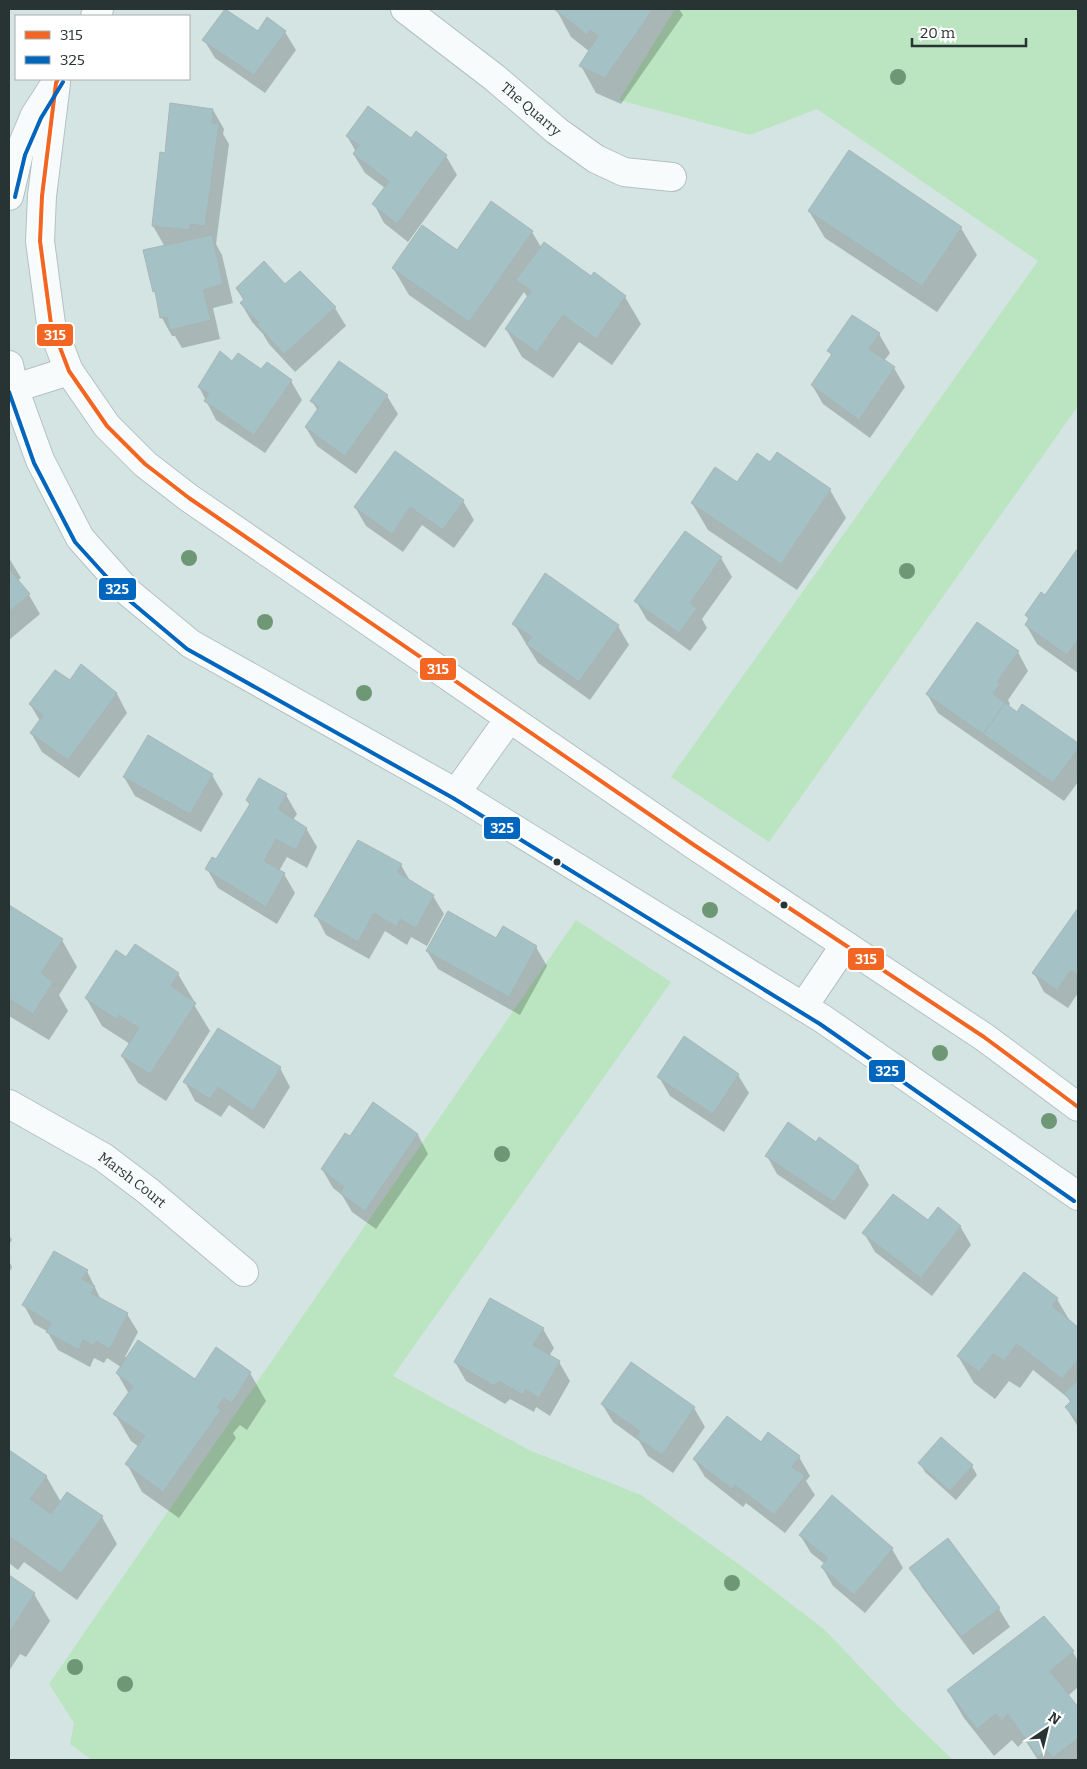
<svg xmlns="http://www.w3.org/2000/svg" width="1087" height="1769" viewBox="0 0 1087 1769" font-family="Bitter,serif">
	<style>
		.green { fill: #bae5c0 }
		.shadow { fill: #0003 }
		.building { fill: #a4c2c6; stroke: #a8b5b6 }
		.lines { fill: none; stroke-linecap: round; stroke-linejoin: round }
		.minor-casing { stroke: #b4c1c0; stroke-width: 30 }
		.minor { stroke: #f8fbfb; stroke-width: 28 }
		.bus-1-casing { stroke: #fff; stroke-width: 8 }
		.bus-2-casing { stroke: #fff; stroke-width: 8 }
		.bus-1 { stroke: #f26522; stroke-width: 4 }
		.bus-2 { stroke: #0065bd; stroke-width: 4 }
		.tree { fill: #6d9775 }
		.bus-dot { fill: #283433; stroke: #fff; stroke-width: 2 }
		.labels { text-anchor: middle; stroke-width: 5; stroke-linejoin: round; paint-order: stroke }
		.street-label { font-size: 14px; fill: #283433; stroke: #fff }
		.line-badge { stroke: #fff; stroke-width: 2 }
		.badge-label { font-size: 14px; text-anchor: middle; font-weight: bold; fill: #fff }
	</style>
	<rect width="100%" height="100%" fill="#d3e4e3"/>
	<path class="green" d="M675,9H1078V406L769,842L671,777L1038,261L817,109L750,135L619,100Z
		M576,920L671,982L393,1376L529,1450L641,1495L740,1565L825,1630L901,1710L953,1760H92L70,1744L74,1723L49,1684Z"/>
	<path class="shadow" d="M556,9H679L683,15L621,104L596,93L581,66L590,52L571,37Z
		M285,32L296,50L265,93L215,58L204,40L258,33Z
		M213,110L224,129L223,134L229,144L216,244L222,255L233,303L213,308L220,339L182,348L175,336H172L162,318L158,299L154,291L165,247L153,226L161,154H166Z
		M416,133L446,156L457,175L408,242L384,223L374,204L385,188L365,173L354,155L356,152L347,136L411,140Z
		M809,211L961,228L977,255L937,312L825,238Z
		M532,232L541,247L592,278L594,274L625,297L641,324L612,365L579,342L553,378L522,357L506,329L528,298L524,292L485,348L409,295L393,268Z
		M285,286L335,308L346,326L295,372L269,344L263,334L252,322L241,303L244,301L237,289Z
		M879,334L890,353L884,361L894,368L905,387L870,438L823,404L812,385L832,356L829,351Z
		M232,362L262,371L267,363L291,381L302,400L265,453L216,420L199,387Z
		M387,396L398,414L356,474L317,446L306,428L318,411L312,401Z
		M777,454L830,490L846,518L797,590L708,530L692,503L737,484L770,464Z
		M463,501L474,520L454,548L422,525L403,552L366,526L355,507Z
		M686,533L721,558L732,577L702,619L707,628L690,651L647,620L636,601Z
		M1078,550V673L1037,644L1026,625L1029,620L1026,615L1045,596Z
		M9,558L21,578L17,581L29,595L40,614L9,640Z
		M546,575L618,626L629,645L590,700L538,663L514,624Z
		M1018,652L1028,671L1008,700L1010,704L1008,707L1017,713L1023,706L1078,745V782L1064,801L938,713L927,694Z
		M81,666L117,694L127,713L79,778L42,752L31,733L40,721L30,704L70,682Z
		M212,775L223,794L201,832L135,796L124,777Z
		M286,795L297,814L293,820L306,828L317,847L307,868L287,857L279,871L284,874L295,893L277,924L218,888L207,869L216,860L250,806L247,800Z
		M401,865L410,881L433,896L444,914L427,946L411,937L407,945L385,931L369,959L326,935L316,916Z
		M9,907L62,940L77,967L59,995L68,1011L49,1040L9,1016Z
		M1078,910V993L1068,1008L1044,992L1034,973Z
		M496,940L536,947L547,966L520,1015L438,969L427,951Z
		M126,959L178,974L194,1001L193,1003L210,1031L166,1101L138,1083L122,1056L130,1044L102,1026L86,998Z
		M280,1068L290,1087L264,1129L229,1105L221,1117L195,1101L185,1082Z
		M738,1075L749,1093L724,1132L670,1096L659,1077Z
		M373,1104L418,1135L428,1154L376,1229L352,1212L342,1195L333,1188L322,1169L350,1138Z
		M817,1143L858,1166L869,1185L845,1220L777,1174L767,1156Z
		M928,1222L960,1226L971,1245L932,1296L875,1252L864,1233Z
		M9,1235L12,1240L9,1244Z
		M9,1261L12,1267L9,1273Z
		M87,1271L101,1300L127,1314L138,1332L125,1357L195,1381L217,1349L250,1373L266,1401L247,1430L240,1425L233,1433L236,1438L179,1518L142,1492L127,1464L139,1447L131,1441L115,1414L129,1394L117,1373L121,1367L107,1358L104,1363L94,1358L90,1367L58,1350L47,1331L34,1324L24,1305Z
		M1024,1274L1057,1299L1071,1323L1078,1328V1427L1066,1407L1071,1403L1067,1397L1033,1370L1020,1388L1009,1381L995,1399L974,1383L958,1356Z
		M543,1329L554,1348L549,1356L559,1362L570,1381L550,1416L536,1407L534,1412L510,1399L505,1404L466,1381L455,1362Z
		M602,1404L694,1408L705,1427L673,1473L648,1456L639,1441L613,1422Z
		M769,1434L799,1457L810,1476L806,1481L815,1495L785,1533L746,1503L743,1507L705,1477L694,1459L761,1444Z
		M9,1451L46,1476L61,1502L102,1517L117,1544L77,1600L24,1562L18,1570L9,1563Z
		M920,1463L972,1466L977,1475L956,1500L925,1472Z
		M800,1535L892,1549L903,1568L865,1613L833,1586L822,1567L825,1564L811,1553Z
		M911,1568L999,1609L1010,1627L973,1655L922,1587Z
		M9,1576L34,1594L50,1621L26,1657L20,1654L9,1671Z
		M1073,1652L1078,1661V1687L1068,1696L1078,1709V1760H1038L1025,1740L1018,1747L1012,1740L994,1756L964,1718L948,1691Z"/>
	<path class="building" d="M225,9L258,31L267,17L286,31L254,75L202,40Z
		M554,9H653L605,78L579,66L598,36L590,30L587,35Z
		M170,103L213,109L212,123L219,124L205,226L190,224V230L152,226L160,152L165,153Z
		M368,106L411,138L416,131L447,155L397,224L372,204L389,181L353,154L359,145L346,136Z
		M849,150L962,227L922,286L808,211Z
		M491,201L533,231L469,322L392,268L422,225L457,250Z
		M212,235L223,284L203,290L211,320L170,330L167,317L160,318L155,291L153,292L143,250Z
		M544,242L591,276L594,272L626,296L596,339L563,315L537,352L505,329L531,291L516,280Z
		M264,261L285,284L300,271L336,307L284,354L257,325L259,323L240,303L244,299L236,288Z
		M852,315L880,333L869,349L895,367L859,420L811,385L832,354L827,351Z
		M220,351L232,361L238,353L261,369L267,362L292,380L254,435L204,401L209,394L198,387Z
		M339,361L388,395L345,456L305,427L319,407L310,401Z
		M395,451L464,500L443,530L410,507L392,534L354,507Z
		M777,452L831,489L781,564L691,503L715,467L737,482L757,453L770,462Z
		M685,531L722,557L690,603L697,608L679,633L634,601Z
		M1078,548V639L1067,655L1025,625L1029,618L1025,615L1041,592L1045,595Z
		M9,569L30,594L9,612Z
		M545,573L619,625L579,682L526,644L532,637L512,624Z
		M977,622L1019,651L997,682L1000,684L993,694L1005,703L983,734L926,694Z
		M81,664L117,693L68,760L30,733L43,715L29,704L55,670L70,680Z
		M1005,703L1017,712L1022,704L1078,743V749L1053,783L983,734Z
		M148,735L213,774L190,814L123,777Z
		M259,778L287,794L278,809L307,828L296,850L276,839L264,861L285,873L266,907L205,869L212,857L216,859L250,804L246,800Z
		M358,840L402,864L397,872L434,895L416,928L400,919L397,927L374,913L358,942L314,916Z
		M9,905L63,939L41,973L53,982L33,1014L9,999Z
		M1078,908V975L1071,970L1057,990L1032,973Z
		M448,911L496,938L503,926L537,946L509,997L426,951Z
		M135,944L179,973L171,986L196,1003L150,1074L121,1056L139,1028L119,1015L116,1019L85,998L116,950L126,957Z
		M218,1028L281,1067L253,1111L218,1087L210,1099L183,1082Z
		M684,1036L739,1074L713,1114L657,1077Z
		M373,1102L418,1134L365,1211L340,1193L344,1187L321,1169L345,1133L350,1136Z
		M788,1122L816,1142L819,1137L859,1166L834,1202L765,1156Z
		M893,1194L928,1220L938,1207L961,1226L921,1278L862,1233Z
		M54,1251L88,1270L82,1279L95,1286L91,1293L128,1313L110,1349L96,1341L93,1345L83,1340L79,1350L46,1332L51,1323L22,1305Z
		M1024,1272L1058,1298L1052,1306L1078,1327V1359L1062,1379L1017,1344L1004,1361L993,1354L979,1372L957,1356Z
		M490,1298L544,1328L533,1345L560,1361L539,1398L525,1389L523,1395L499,1381L494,1386L454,1362Z
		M138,1340L195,1379L216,1347L251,1372L232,1403L224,1398L217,1407L221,1410L163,1492L125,1464L145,1436L113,1414L133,1386L116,1373Z
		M631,1362L695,1407L662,1455L636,1437L640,1431L601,1404Z
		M1078,1380V1421L1065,1407L1071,1401L1064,1393Z
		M727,1416L761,1442L768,1432L800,1456L792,1467L805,1476L774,1515L735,1485L732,1489L693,1459Z
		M941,1437L973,1465L950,1491L918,1463Z
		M9,1450L47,1476L30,1499L51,1514L67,1492L103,1516L61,1573L9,1536Z
		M832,1495L893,1548L854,1595L821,1567L828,1558L799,1535Z
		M948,1538L1000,1608L961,1637L909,1568Z
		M9,1575L35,1593L11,1630L9,1629Z
		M1044,1616L1074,1651L1050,1671L1078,1707V1738L1053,1758L1047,1750L1038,1757L1008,1714L1002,1721L996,1714L977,1729L947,1690Z"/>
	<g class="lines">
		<defs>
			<g id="minor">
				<path id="s1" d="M405,9L495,78L557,131L596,159L624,172L672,177"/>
				<path d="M95,16L99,9"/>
				<path d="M56,83L42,196L40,241L51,324L69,371L107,426L145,464L189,498L694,845L984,1037L1078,1107"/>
				<path d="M9,196L19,153L35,115L53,87"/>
				<path d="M9,365L14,388L40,460L80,538L128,592L191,644L456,793L823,1019L1078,1196"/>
				<path d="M9,390L69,371"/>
				<path d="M456,793L509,719"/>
				<path d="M803,1007L845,945"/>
				<path id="s2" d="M9,1104L103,1157L148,1191L244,1272"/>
			</g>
		</defs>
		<use href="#minor" class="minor-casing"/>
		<use href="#minor" class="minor"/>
		<defs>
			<path id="bus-1" d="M58,79L56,83L42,196L40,241L51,324L69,371L107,426L145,464L189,498L694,845L984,1037L1078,1107"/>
			<path id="bus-2" d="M15,197L25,155L41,118L63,82
				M9,392L34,463L75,542L124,596L187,649L453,798L820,1024L1074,1201"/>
		</defs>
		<use href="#bus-1" class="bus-1-casing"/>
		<use href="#bus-2" class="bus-2-casing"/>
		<use href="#bus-1" class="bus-1"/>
		<use href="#bus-2" class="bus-2"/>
	</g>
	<g class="tree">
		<circle cx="898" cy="77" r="8"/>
		<circle cx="189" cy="558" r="8"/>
		<circle cx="907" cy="571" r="8"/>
		<circle cx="265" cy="622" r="8"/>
		<circle cx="364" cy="693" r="8"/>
		<circle cx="710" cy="910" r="8"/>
		<circle cx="940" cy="1053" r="8"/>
		<circle cx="1049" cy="1121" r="8"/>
		<circle cx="502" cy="1154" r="8"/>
		<circle cx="732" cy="1583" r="8"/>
		<circle cx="75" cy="1667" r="8"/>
		<circle cx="125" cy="1684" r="8"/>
	</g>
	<g class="bus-dot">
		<circle cx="557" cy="862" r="4.5"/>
		<circle cx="784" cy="905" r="4.5"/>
	</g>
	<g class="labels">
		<g class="street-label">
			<text dy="5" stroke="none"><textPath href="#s1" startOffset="161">The Quarry</textPath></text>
			<text dy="5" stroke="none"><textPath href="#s2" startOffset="145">Marsh Court</textPath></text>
		</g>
	</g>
	<g class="line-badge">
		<rect x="36" y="323" width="38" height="24" rx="5" fill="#f26522"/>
		<rect x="98" y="577" width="39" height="24" rx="5" fill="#0065bd"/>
		<rect x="419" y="657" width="38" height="24" rx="5" fill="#f26522"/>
		<rect x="483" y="816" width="38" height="24" rx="5" fill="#0065bd"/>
		<rect x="847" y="947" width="38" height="24" rx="5" fill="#f26522"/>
		<rect x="868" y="1059" width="38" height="24" rx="5" fill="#0065bd"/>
	</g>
	<g class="badge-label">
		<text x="55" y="340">315</text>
		<text x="117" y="594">325</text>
		<text x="438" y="674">315</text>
		<text x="502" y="833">325</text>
		<text x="866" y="964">315</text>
		<text x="887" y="1076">325</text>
	</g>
	<rect width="1087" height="1769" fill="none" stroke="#283433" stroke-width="20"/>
	<rect x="15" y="15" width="175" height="65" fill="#ffffff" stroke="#a9aead"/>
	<rect x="25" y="31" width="25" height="8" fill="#f26522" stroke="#a9aead"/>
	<text x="60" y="40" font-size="15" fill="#283433">315</text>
	<rect x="25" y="56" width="25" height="8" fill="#0065bd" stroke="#a9aead"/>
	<text x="60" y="65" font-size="15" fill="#283433">325</text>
	<g transform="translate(1047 1729) rotate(35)" stroke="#ffffff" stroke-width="4" paint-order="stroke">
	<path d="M0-4L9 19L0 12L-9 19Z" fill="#283433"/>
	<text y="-8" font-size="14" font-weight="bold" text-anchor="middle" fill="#283433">N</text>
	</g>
	<path d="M912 38v8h114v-8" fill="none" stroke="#283433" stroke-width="2.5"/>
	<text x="920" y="38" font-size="15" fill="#283433" stroke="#ffffff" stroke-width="4" paint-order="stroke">20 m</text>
</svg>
